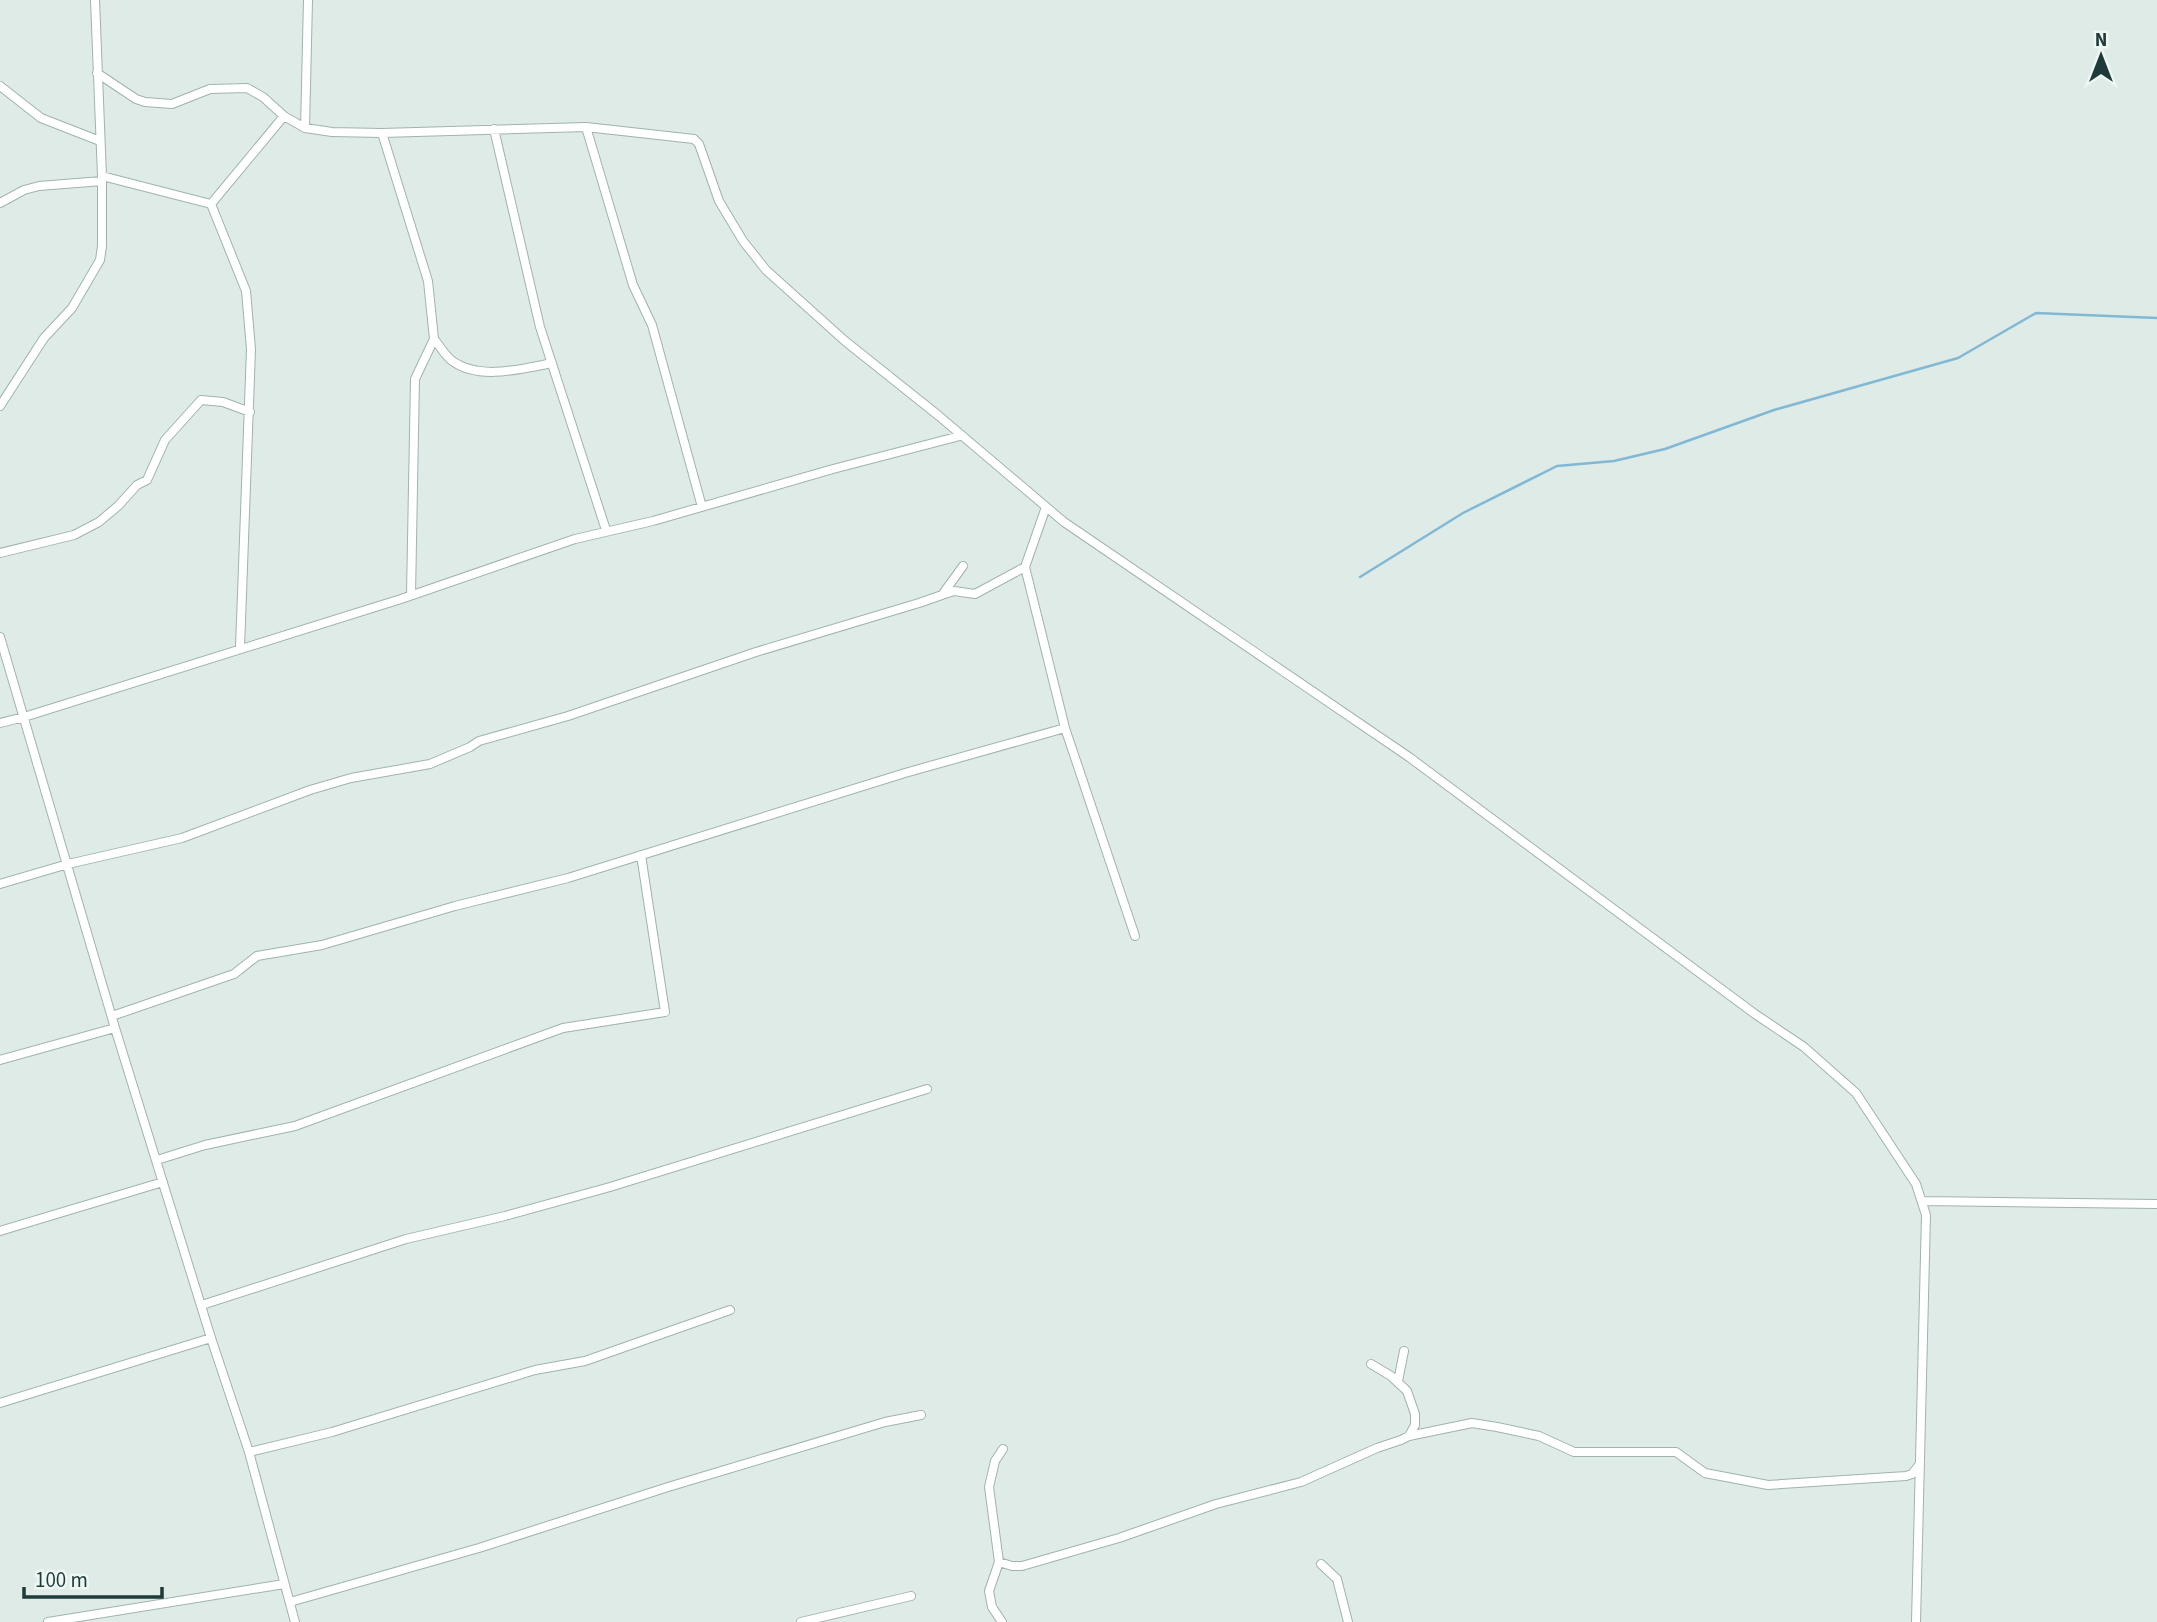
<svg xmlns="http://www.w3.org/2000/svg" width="2157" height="1622" viewBox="0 0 2157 1622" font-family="'Source Sans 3',sans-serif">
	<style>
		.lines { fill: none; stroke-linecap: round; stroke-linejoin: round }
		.stream { stroke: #81b8d4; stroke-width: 2.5 }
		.minor-casing { stroke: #a1b3af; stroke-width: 10 }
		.minor { stroke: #fff; stroke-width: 8 }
	</style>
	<rect width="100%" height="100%" fill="#deebe7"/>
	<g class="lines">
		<path class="stream" d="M1360,577L1463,513L1557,466L1614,461L1665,449L1774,410L1958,358L2036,313L2157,318"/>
		<defs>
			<path id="minor" d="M97,73L136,99L145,102L172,104L210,89L247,88L263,97L284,116
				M0,86L41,118L100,141
				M586,127L633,285L652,325L702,507
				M305,128L308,0
				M494,129L540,327L606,530
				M382,133L428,281L434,339L415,379L411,595
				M102,176L211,204L284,116L305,128L332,132L382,133L586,127L694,139L699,144L719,201L743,241L766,270L845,341L939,416L1064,522L1409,757L1755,1014L1804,1047L1856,1093L1916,1184L1926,1215L1916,1622
				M0,203L24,190L39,186L102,181
				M211,204L246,291L251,349L240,648
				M434,339C439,345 444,354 451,360C478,381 521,369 552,363
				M0,406L44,338L72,308L100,260L102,246V176L95,0
				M1046,507L1025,567L1065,728L1135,936
				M0,553L74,535L99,522L118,506L137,485L147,480L165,440L201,400L223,402L250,412
				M945,594L954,591L975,594L1025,567
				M0,637L115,1028L211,1338L249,1452L295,1622
				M0,723L24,717L401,599L575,539L653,521L833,469L960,436
				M0,884L68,864L182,838L310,790L351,778L430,764L470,747L479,741L568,716L756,652L919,603L942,595L963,566
				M112,1016L234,974L257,956L322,945L455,906L568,878L905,773L1065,728
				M0,1060L115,1028
				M157,1160L205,1145L295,1126L563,1028L665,1012L641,855
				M1923,1201L2157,1204
				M0,1231L163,1182
				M202,1305L406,1239L505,1216L610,1187L927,1089
				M1398,1381L1404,1351
				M0,1403L211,1338
				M1409,1436L1472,1423L1497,1427L1539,1436L1574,1452H1676L1705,1473L1768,1485L1906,1476L1912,1474L1919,1465
				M249,1452L332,1432L535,1370L585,1361L730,1310
				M999,1562L1012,1566H1022L1119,1538L1216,1504L1301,1482L1377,1448L1401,1440L1409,1436L1415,1425V1414L1407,1391L1391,1376L1371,1364
				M1321,1564L1337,1579L1348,1622
				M290,1602L479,1548L668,1487L885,1422L921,1415
				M48,1622L284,1584
				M801,1622L911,1596
				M1002,1622L992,1607L989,1591L999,1562L989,1487L995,1461L1003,1449"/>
		</defs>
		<use href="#minor" class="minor-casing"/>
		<use href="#minor" class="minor"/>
	</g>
	<g transform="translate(2101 56)" stroke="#eef7f4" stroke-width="5" paint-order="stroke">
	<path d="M0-5L12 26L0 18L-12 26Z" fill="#1e3b39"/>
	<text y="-10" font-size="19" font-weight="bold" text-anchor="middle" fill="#1e3b39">N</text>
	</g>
	<path d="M24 1587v10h138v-10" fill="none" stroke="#1e3b39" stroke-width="3.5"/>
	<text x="35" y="1587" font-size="21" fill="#1e3b39" stroke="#eef7f4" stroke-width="5" paint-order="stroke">100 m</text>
</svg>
